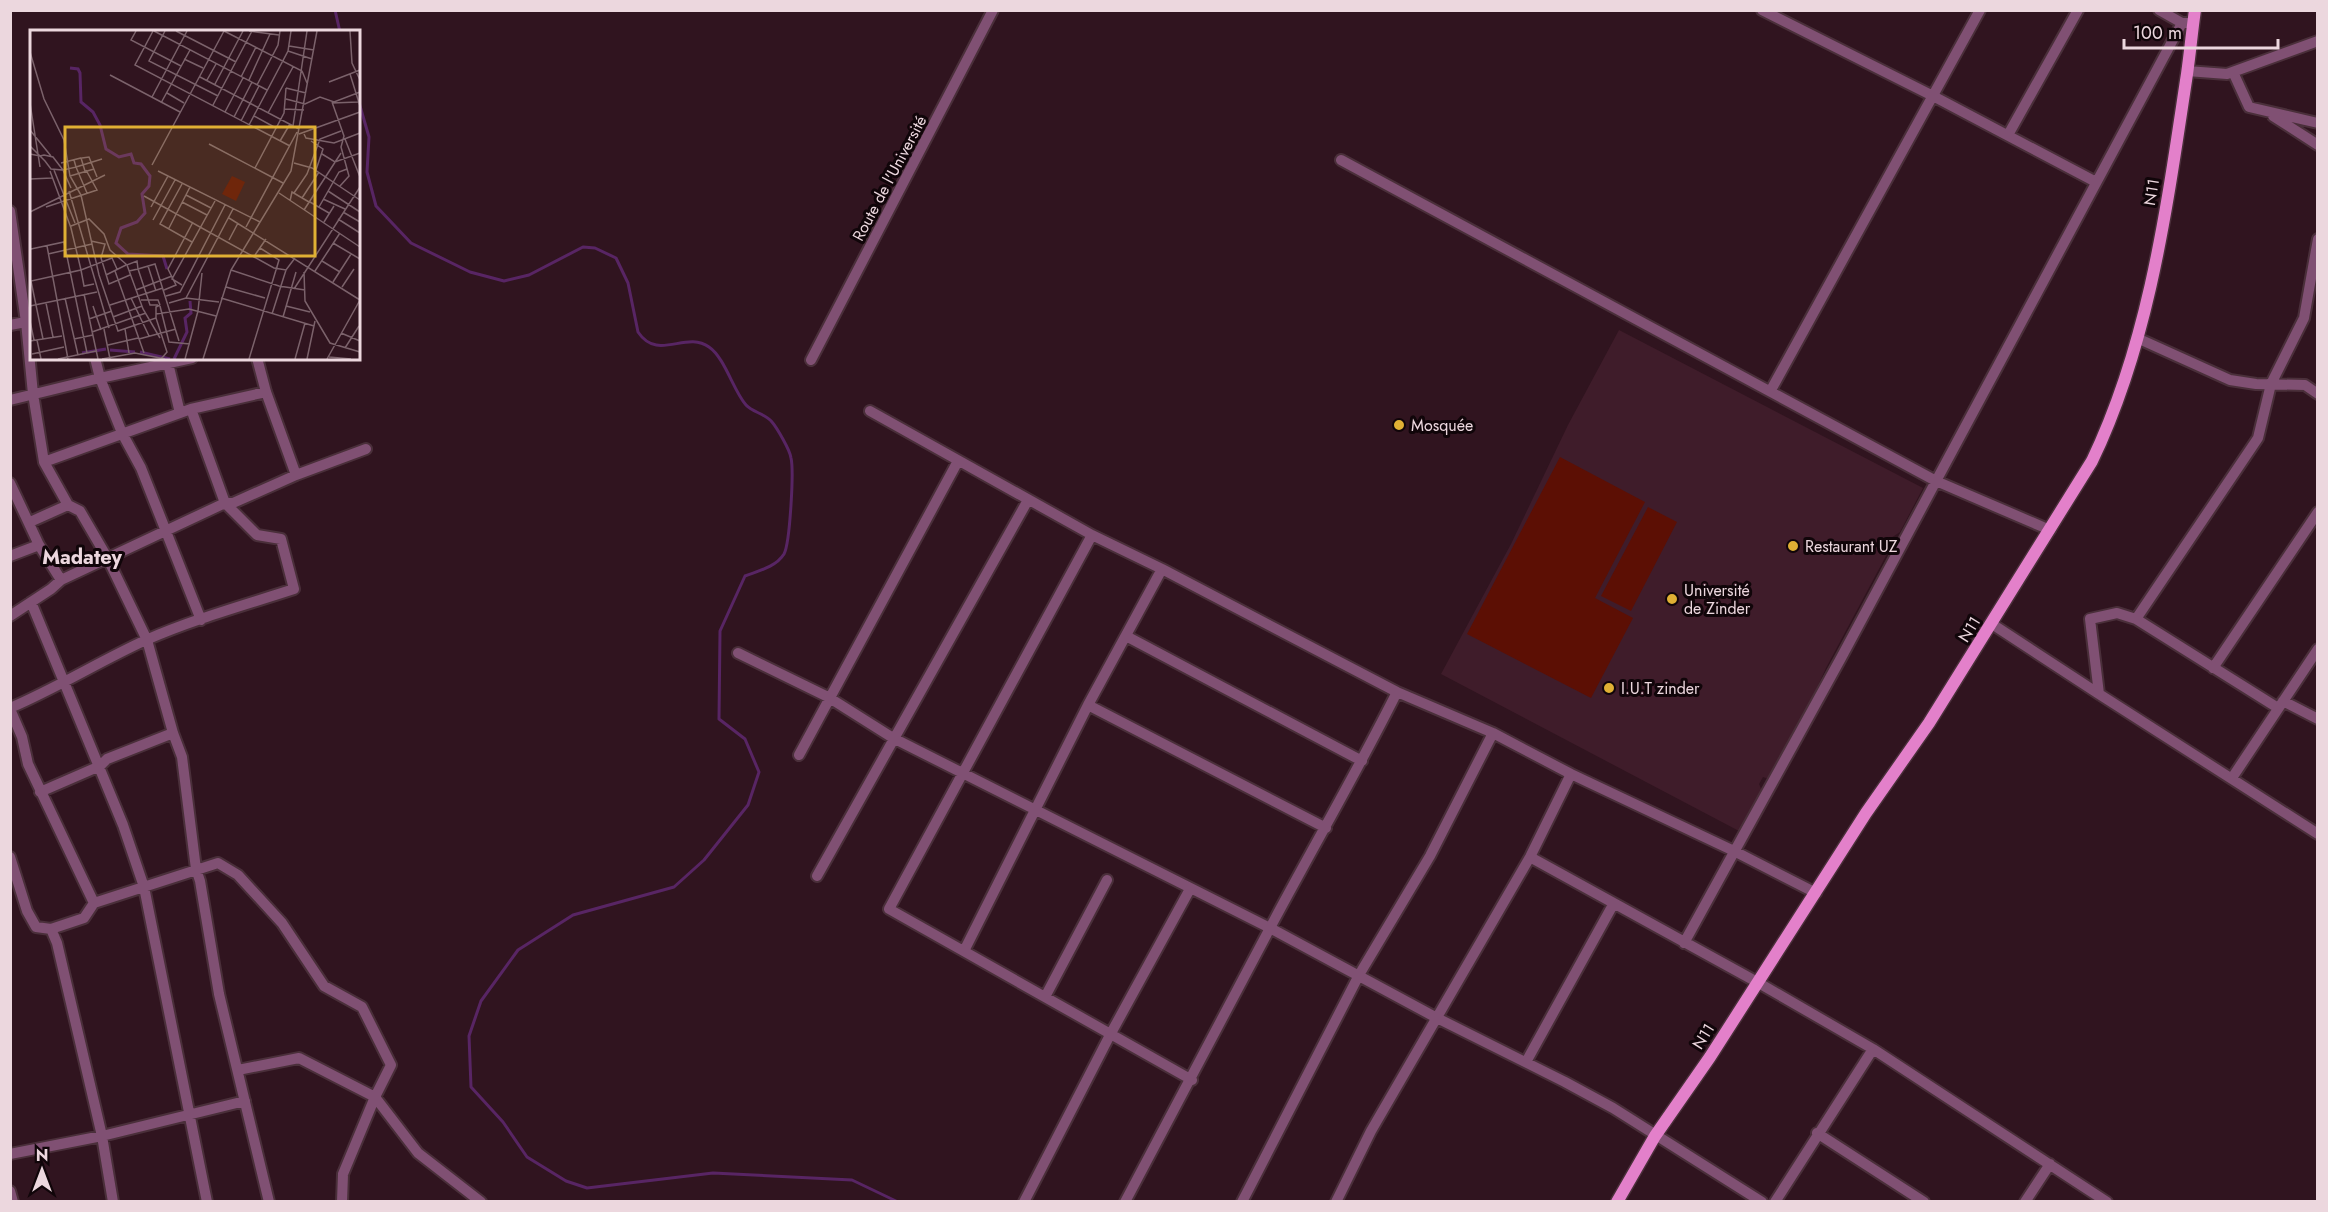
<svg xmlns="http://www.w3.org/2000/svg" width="2328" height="1212" viewBox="0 0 2328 1212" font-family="Jost,sans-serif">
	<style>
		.built { fill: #3f1c2a }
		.pitch { fill: #5c0f04 }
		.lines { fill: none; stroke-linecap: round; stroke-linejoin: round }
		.stream { stroke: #582564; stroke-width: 3 }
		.minor-casing { stroke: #4a2f3a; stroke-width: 14 }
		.major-casing { stroke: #4a2f3a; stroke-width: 15 }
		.minor { stroke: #805073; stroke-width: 10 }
		.major { stroke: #e380ca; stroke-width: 12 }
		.poi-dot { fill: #e0b034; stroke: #100509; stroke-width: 2 }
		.labels { text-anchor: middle; stroke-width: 6; stroke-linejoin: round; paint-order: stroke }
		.street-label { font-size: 16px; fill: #ecd7de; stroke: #100509 }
		.poi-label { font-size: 16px; fill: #ecd7de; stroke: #100509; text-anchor: start }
		.quarter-label { font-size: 20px; font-weight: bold; fill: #ecd7de; stroke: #100509 }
		.inset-river { fill: none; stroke: #582564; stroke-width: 3 }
		.inset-road { fill: none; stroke: #7b626b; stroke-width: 1.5 }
		.view { fill: #e0b034; fill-opacity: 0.15; stroke: #e0b034; stroke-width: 3 }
		.inset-edge { fill: none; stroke: #ecd7de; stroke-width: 3 }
	</style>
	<rect width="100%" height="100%" fill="#30141f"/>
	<path class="built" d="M1619,330L1923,488L1900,532L1888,540L1887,554L1826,668L1787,754L1769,779L1763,777L1759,784L1762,791L1739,831L1441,674L1511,544L1568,425Z"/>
	<path class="pitch" d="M1560,457L1645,502L1595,598L1633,618L1591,698L1467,634Z
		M1648,507L1677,522L1631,611L1601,596Z"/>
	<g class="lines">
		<path class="stream" d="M335,10L340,32
			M358,99L369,137L367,172L376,206L411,243L470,272L504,281L529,275L583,247L595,248L616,258L628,283L638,332C658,362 686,330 709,347C725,358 733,390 746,405C752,412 766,414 772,422C777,428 790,450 791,458C794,471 790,543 784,554C776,567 758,571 745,576L720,631L719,719L745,739L759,772L748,805L704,860L674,887L573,915L518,950L481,1001L469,1036L471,1087L503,1122L527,1157L566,1181L587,1188L713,1173L852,1180L898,1202"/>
		<defs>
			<path id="minor" d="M1762,10L1933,96L2096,182
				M2159,10L2182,23
				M2187,71L2227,74L2318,41
				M2233,72L2249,107L2318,123
				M2273,116L2318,145
				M2008,135L2078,10
				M1341,160L1936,481L2050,530
				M10,211L26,322L33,394L44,462L68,505L80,511L108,559L147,640L173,733L182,757L196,869L200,881L219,994L269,1202
				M10,325L31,321
				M2137,338L2230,380L2256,384L2305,385L2318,394
				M95,358L100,378L192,358
				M257,358L266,392L296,475
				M167,359L180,413
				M811,360L993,10
				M1771,390L1980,10
				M10,400L100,378L122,433L141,468L201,620
				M870,411L1092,535L1162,569L1397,692L1493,733L1571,774L1734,851L1816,893
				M44,462L191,409L266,392
				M10,483L39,545L61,580
				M30,522L68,505
				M1092,535L889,909L1192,1080
				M10,556L39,545
				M31,602L123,825L144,887L207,1202
				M10,616L51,589L61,580L225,503H233L296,475L366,449
				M2136,619L2258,438L2271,384L2304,318L2318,239
				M1992,624L2099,694L2318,834
				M1126,636L1362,761
				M738,653L828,697L893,738L1270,928L1435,1017L1565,1082L1613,1108L1762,1202
				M2213,668L2318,512
				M2099,694L2090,619L2117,613L2136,619L2278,708
				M2283,701L2318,719
				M1088,705L1326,828
				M10,708C57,688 100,661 146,640C194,619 245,605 294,589L281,539L257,535L225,503L191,409
				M10,709L22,737L28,764L94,903
				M799,755L958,461
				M2232,778L2318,649
				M40,792L100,766L107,759L173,733
				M10,857L27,911L36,927L51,929L57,943L102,1136L113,1202
				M1530,857L1757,982L1873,1049L2107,1202
				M817,876L1028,500
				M51,929L84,918L94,903L218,863L238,875L282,923L324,986L362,1007L391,1065L375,1097L418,1153L481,1202
				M1684,943L1841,658L2182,23H2193
				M964,951L1088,705L1162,569
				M1045,997L1107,880
				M1526,1062L1614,903
				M238,1070L299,1058L375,1097L343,1174L342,1202
				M1817,1133L1924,1202
				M10,1154L102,1136L245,1101
				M10,1191L13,1202
				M1024,1202L1110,1035L1190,889
				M1125,1202C1174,1111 1221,1019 1270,928C1312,849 1357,772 1397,692
				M1242,1202L1359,975L1430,856L1493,733
				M1336,1202L1371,1131L1530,857L1571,774
				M1775,1202L1873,1049
				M2025,1202L2050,1164"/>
			<path id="major" d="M1617,1202L1655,1136L1710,1057L1866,813L1929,723L2092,461C2150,340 2167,205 2187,74C2190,53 2192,31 2195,10"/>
		</defs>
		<use href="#minor" class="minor-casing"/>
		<use href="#major" class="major-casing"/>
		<use href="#minor" class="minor"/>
		<use href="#major" class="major"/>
	</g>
	<g class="poi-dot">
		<circle cx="1399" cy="425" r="6"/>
		<circle cx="1793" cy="546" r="6"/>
		<circle cx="1672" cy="599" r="6"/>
		<circle cx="1609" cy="688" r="6"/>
	</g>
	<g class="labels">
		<g class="street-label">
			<text transform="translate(889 178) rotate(-62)" y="6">Route de l'Université</text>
			<text transform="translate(2151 192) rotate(-81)" y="6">N11</text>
			<text transform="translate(1969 629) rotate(-58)" y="6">N11</text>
			<text transform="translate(1703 1036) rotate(-58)" y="6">N11</text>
		</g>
		<g class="poi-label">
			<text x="1411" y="431">Mosquée</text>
			<text x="1805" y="552">Restaurant UZ</text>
			<text x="1684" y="596">Université<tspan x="1684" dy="18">de Zinder</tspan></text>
			<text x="1621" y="694">I.U.T zinder</text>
		</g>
		<g class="quarter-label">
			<text x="82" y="564">Madatey</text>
		</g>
	</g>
	<g transform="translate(30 30)">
		<rect width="330" height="330" fill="#30141f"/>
		<path d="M202,146L215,152L206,171L192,164Z" fill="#5c0f04"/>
		<path class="inset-river" d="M40,38L48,39L50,43L51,72L63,82L70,95L76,119L89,127L101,124L104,133L111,134L120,146L119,156L112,164L115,183L107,192L91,198L86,213L98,224L133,226L137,239M80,320L105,322M110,322L140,329M52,323L76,319M144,329L157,302L155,288L161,283L160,271"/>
		<path class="inset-road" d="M106,1L101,10L151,36M123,1L105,35L260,116M124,1L237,60M135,1L119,31L188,66M146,1L206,32M194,1L272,41L277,53M219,1L249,5M320,1L322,33L330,50M259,16L284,20M258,21L282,29M0,22L14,69L34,110L40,146L51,165L69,245L88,301L126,288V277L130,275M154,29L173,38M320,44L330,76M80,45L150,82M170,47L269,99M211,47L226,17M177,50L186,34M219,50L240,4M299,52L330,40M185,54L213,1M227,55L248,15L250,1M256,58L276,63M137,63L154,73M122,67L157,1M256,69L275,74L290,67L304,72L330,62M302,72L314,106L311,117L319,146L310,156M0,73L10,137M131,73L160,20M302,73L328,72M183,75L222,1M255,79L274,80M195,82L213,48M238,83L263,37M224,86L246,98M204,87L222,52M211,91L229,56M219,95L258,21L261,1M263,96L277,1M0,100L21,126M269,104L330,82M274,104L276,108L304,113L330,103M315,109L330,147M250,111L260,94M281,111L293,119L286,140M179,114L253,153M0,116L15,131L21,139L33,140L23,127L14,125L10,126L0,124M292,124L305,132L330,123M52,128L59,127L67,147M44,130L46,137L72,129M31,133L51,128L55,141M264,133L282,138L330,170M122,135L194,1M225,138L254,83L256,58M24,140L45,193M20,141L41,198L51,240L82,228L87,239M128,141L230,192M40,146L64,139M0,149L22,148M152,154L130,194L162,212M41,158L33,140L46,137L57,163M39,161L79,298M298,161L330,182M249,163L330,217M264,163L277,144L290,109L311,101M156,165L181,178M114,166L244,238L256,240L265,228M272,168L289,142M293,169L315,179M260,171L262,162L279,172M152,172L177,185M280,172L299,183M16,177L67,160L56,140M121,177L138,146M289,177L309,142L317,139M274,180L311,123M0,182L75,145M313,182L330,192M199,188L330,270M308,189L330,203M123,190L145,150M294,192L304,176M41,196L59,189L74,204L80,220L97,235L107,231L108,239L125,234L149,311M216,197L267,102M139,198L160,157M199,210L208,193M61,211L75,214L71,228L79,254L100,245M303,213L330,229M17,216L38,329M1,219L34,212L57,323M18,224L62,214M225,225L236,209M292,231L310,242M97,235L113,279L130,308M118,236L126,261M201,240L249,256L275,260M85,241L114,323M99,241L108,239L120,275H128M285,241L310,203M274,242L275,271L300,313L330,322M76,245L96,235M303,252L321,224M152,255L142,249L185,171M196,257L235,268M312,257L324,239M264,259L330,157M106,260L142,246M134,260L146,255L138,239L163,192M54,264L68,329M136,266L150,262L195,175M35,268L48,325M101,268L119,306M156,268L203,179M191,268L284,296M111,270H128L130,275M16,273L23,307M139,273L156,268L189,272M80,275L133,258M0,276L67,262M63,276L71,300M130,276L139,312L160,314M256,276L280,282M126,284L159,279L186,286M242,284L256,240M83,287L112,276M253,287L266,242M126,288L137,322L131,329M59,289L82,281M0,291L4,310M74,299L80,329M95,299L99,323M62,302L116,283M311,303L330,311M13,309L1,251L51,240L54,256L64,254M44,309L63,305M109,309L146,299M7,310L11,329M0,311L32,306M78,315L108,308M315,318L329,296M2,324L34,317M299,327L321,329M28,329L66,321M72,329L105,323L135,329M155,329L168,281L172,243M173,329L201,240L261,141L287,1M219,329L249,230L230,218M265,329L275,293M277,329L285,291M297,329L330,270"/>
		<path class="view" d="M35,97H285V226H35Z"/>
		<rect width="330" height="330" class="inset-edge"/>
	</g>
	<rect width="2328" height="1212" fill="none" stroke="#ecd7de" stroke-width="24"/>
	<g transform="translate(42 1170)" stroke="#100509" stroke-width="4.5" paint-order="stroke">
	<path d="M0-4.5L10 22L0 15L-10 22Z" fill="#ecd7de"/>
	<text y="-9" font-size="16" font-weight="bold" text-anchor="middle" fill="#ecd7de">N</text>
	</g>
	<path d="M2124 39v9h154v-9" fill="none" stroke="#ecd7de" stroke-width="3"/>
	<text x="2133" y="39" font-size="18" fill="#ecd7de" stroke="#100509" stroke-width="4.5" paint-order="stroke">100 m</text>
</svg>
